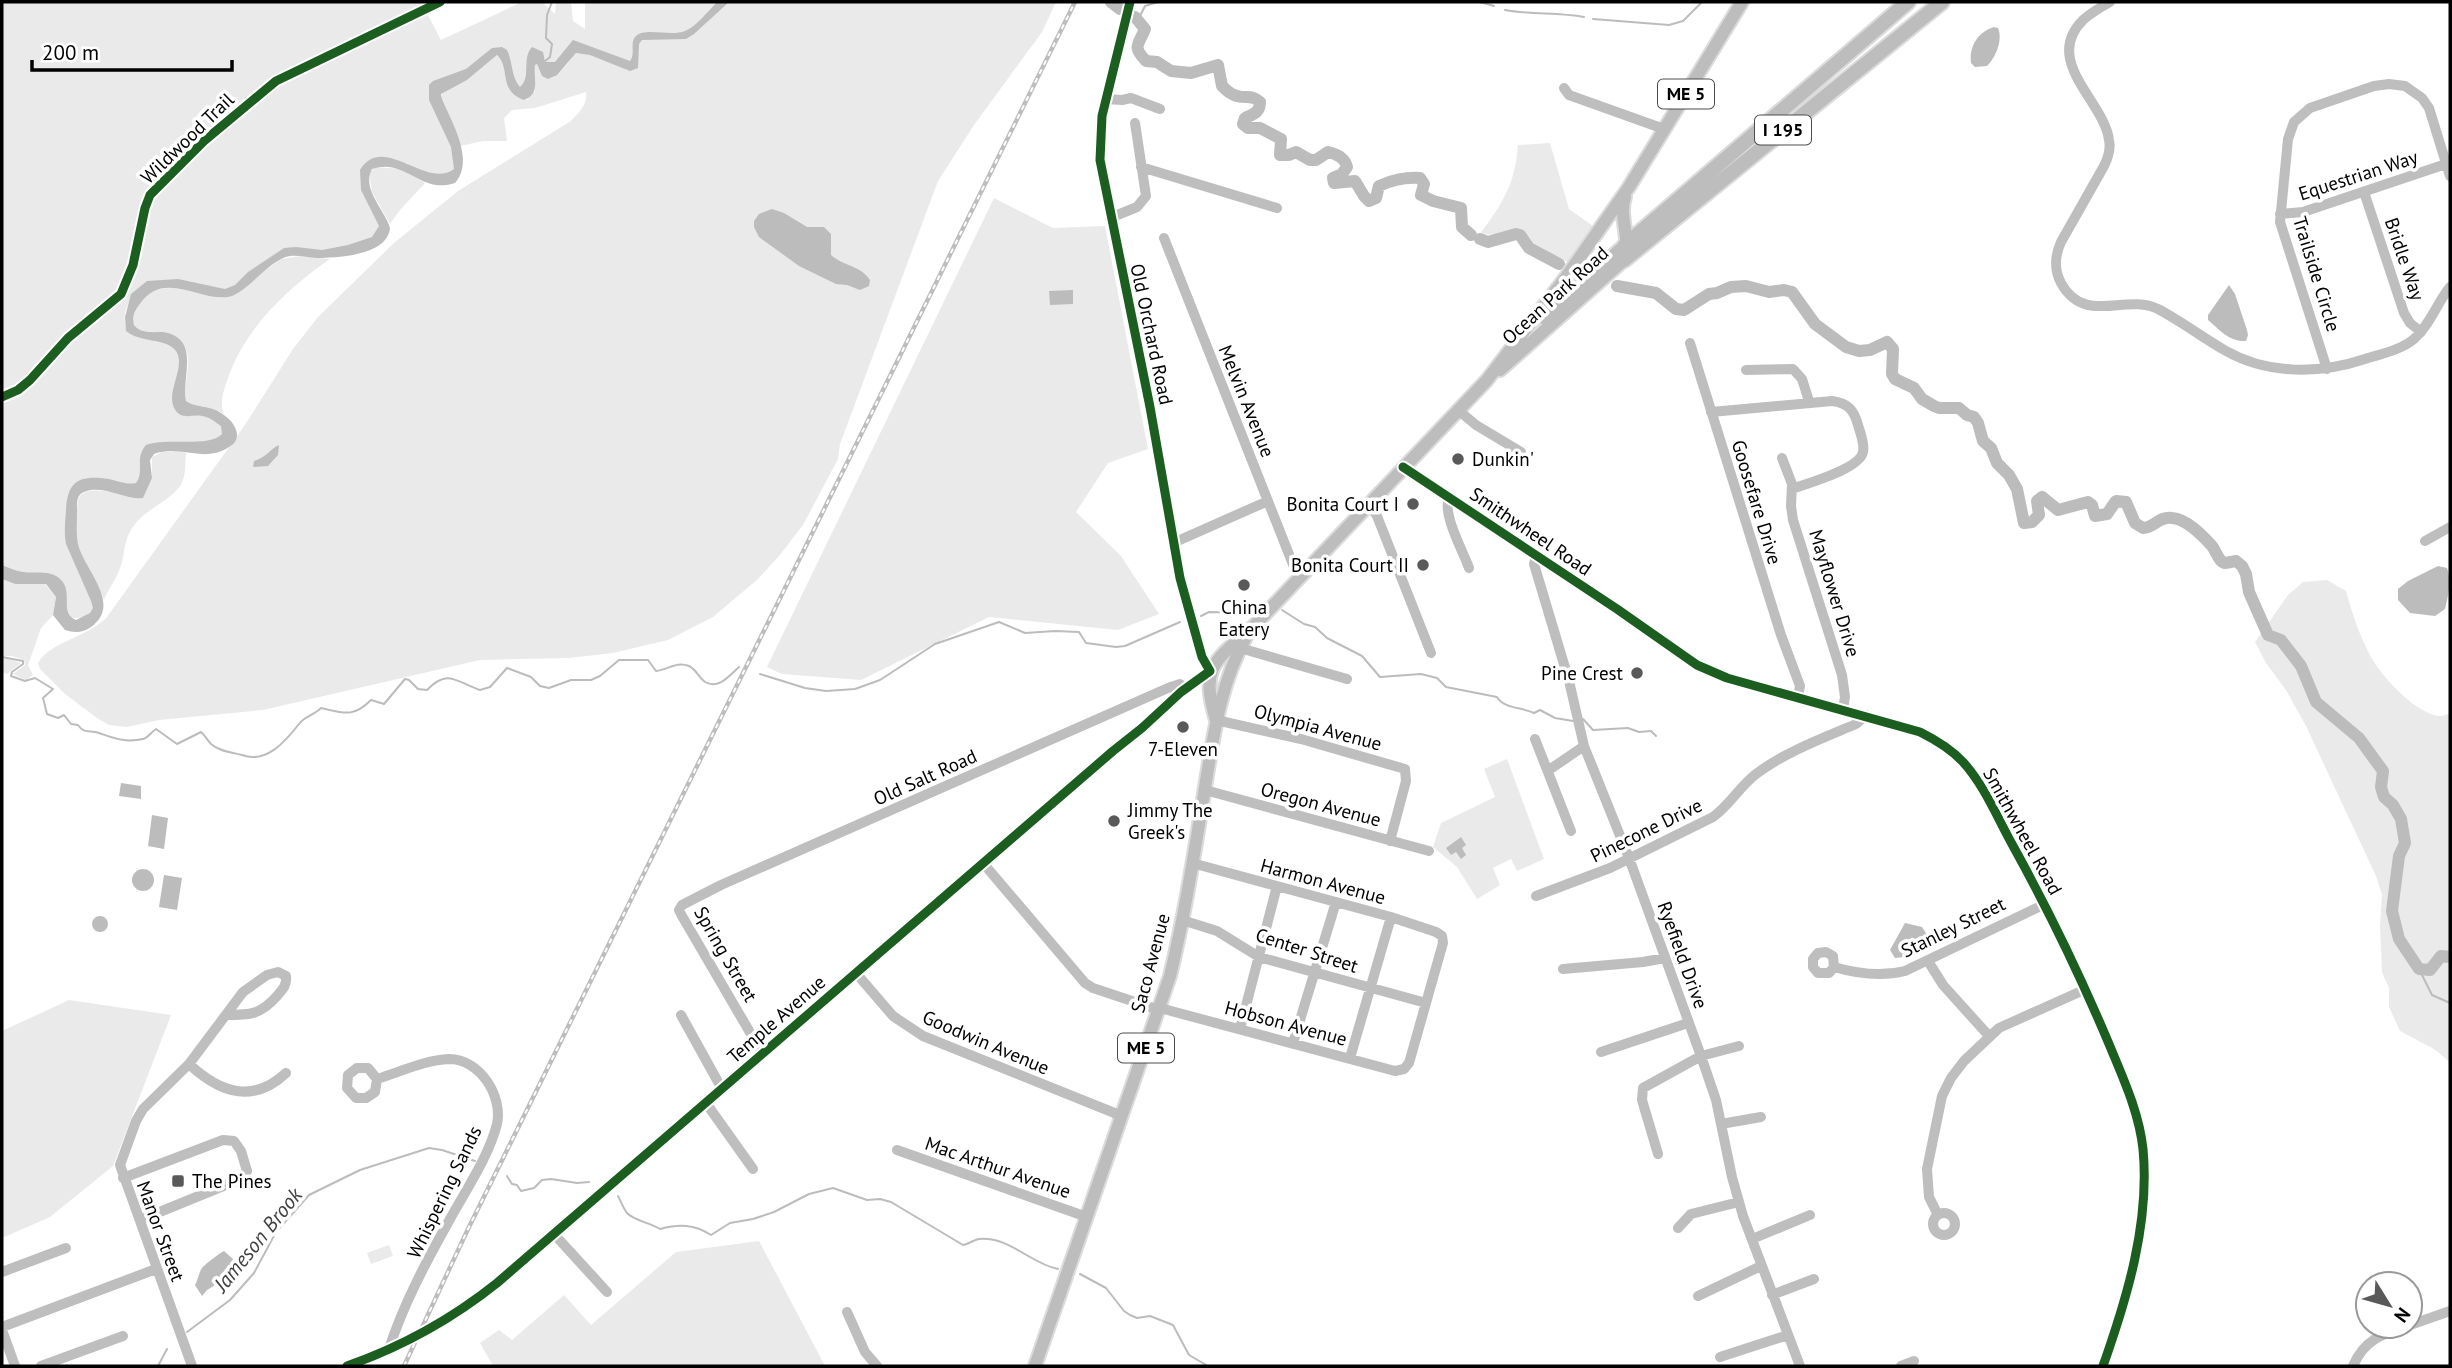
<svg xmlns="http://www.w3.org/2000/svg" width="2452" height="1368" viewBox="0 0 2452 1368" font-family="'PT Sans',sans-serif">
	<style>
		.green { fill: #eaeaea }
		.water { fill: #bcbcbc }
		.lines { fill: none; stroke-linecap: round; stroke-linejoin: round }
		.stream { stroke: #bcbcbc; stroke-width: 2 }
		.river { stroke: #bcbcbc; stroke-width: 12 }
		.major-casing { stroke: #dbdbdb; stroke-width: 16 }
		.highway-casing { stroke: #dbdbdb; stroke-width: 18 }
		.minor { stroke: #bebebe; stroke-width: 10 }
		.major { stroke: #bdbdbd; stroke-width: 12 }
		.highway { stroke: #bdbdbd; stroke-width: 14 }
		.rail-casing { stroke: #bdbdbd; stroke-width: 4.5 }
		.rail { stroke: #fff; stroke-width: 2; stroke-dasharray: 5; stroke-linecap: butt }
		.cycleway-casing { stroke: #fff; stroke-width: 13 }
		.cycleway { stroke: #1b5e20; stroke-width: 9 }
		.poi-dot { fill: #595959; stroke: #fff; stroke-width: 2.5 }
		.labels { text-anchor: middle; stroke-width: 7; stroke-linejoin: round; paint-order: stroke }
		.shield { fill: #fff; stroke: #4c4c4c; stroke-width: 2 }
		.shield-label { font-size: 18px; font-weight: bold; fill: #000 }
		.street-label { font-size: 19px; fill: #000; stroke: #fff }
		.poi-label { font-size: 19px; fill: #000; stroke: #fff; text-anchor: start }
		.water-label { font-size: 21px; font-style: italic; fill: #414141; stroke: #fff }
	</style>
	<rect width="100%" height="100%" fill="#fff"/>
	<path class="green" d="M2,2H421L441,40L522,2H542L555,14L556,2H571L573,21L585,29V2H1056L1042,32L974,125L938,181L840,444L838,459L803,525L779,556L758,579L713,617L668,640L613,653L569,658L480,660L263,710L159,720L127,727L109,725L97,718L65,694L40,669L38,663C51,641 87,638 107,617L245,425L293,349L318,317L394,243L458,191L571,121C579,113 588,104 586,92L535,108L512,110L504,118L507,141H483L460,146L442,99V92L467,80L497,55C510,69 501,97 527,100L535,91L534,65L537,64L542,76C557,82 567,63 576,53L586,54V47L572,46L564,58L551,67L541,64L537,52H531L527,84L519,91C506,79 511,60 498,48H493L467,72L433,88L432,95C441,111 479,177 438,177C408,176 399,153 364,167C357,189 376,205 381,226L377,236L371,240L326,252L284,251L230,289L222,291C194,287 154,269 133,297C125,307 123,316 126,328C154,340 186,333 181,373C180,384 176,394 178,406L220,418L227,427L225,437L217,443L153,444L142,453V481L138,486C116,491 96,478 74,488L68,522L69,539L96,605L93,614C79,618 75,621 62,613L61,595L54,580C37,574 19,575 2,569Z
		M1550,143L1569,209L1593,226L1567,262L1533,244L1521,230L1515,229L1498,235L1480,234C1503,203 1515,184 1518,145Z
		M375,167L402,169L425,183L400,210L390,224L372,192L369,173Z
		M994,198L1053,228L1105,226L1148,449L1108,463L1076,512L1121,556L1159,614L1118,630L989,617L861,680L782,674L767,667Z
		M300,256L330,259C288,288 245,328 228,378C224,389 219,403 224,414C210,405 197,408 186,401C182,383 195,361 183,344C169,324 145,341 133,323C133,315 136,310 140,303C160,273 201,297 229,297L281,259Z
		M178,451L186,453C185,462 186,472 183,480C178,497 147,508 135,524C122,540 126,555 119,571C115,581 108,589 104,600C97,581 83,564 78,545C76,537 75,502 80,496C88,485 122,493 132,498L152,478V457L162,452Z
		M2,579L15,584H45L56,597L53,615L41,628L28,665L33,675L26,680L13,674L25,665L24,660L12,656H2Z
		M2327,580L2346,591C2352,613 2360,637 2371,657C2381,676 2417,715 2440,716C2443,716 2447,714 2450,713V1062L2434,1049L2400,1031L2389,1007V988L2382,972L2380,926L2382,895L2376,876L2306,726L2286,690L2266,663L2255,642L2288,595L2303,582Z
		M6,658L21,663L7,674L2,672V660Z
		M1507,759L1544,859L1517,871L1511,859L1493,868L1500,885L1477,899L1457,867L1433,847L1441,823L1495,797L1484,769Z
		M69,1000L171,1015L113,1166L50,1217L2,1238V1031Z
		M759,1241L825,1366H493L480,1343L499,1330L512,1340L564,1295L591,1325L676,1252Z
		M389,1245L393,1256L371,1264L367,1253Z"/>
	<path class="water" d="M717,2H729L694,34L686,39L642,40L639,44L638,68L630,71L590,55L576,53L557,75L548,79L542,76L537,64L535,65C533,79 541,94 524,100C498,91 511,69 497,55L467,80L441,94L442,99C452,123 475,160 455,183C421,195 405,157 372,169C361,189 385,210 390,228C388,255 338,258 317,258C308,258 300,255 290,256C269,259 247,294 228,297C198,301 163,269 139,305C134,312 132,317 134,325C145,337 158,329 171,334C199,345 181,380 186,401C196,408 210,405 221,413C229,418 236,425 237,434C237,441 234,444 229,447C203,464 181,444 154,454L150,460L152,478L143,498C127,501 103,484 84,492C76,495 77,504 77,511C77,522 76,534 78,544C84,570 123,604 91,627C83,633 74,633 65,630L53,615L56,597L46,584H15L2,579V565C9,568 16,571 23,572C36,574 52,569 62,581C73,594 59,613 76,620L90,613L93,608L91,601L66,544C64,533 65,523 66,511C67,480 80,475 109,479C119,481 126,485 136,483C145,471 134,459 146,445C167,437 209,448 222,434L221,426C215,422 210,417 202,416C193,414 183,420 176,411C163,394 187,368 176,351C167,338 140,343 126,331L125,317L131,294L147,281L178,279L225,289L235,285L248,272L284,248L296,247L322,250L348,245L372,237L379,226L361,190L360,170C383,132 426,190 454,169L451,147L429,100V85L433,81L466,69L492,48L502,47L507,50C513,62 511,77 520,87C532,77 521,59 532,47L543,52L545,62H555L573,40L630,61C636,53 629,43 636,36C646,27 671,37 685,31C697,26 708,11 717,2Z
		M1994,27L1998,28C2003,40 1996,57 1987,66L1975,67L1971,63C1969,46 1978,32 1994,27Z
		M772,209L784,213L807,227H824L831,234V255C843,266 860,265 870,280L869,286L860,290L847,285L836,284L799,266L759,237L754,227V221L759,214Z
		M2229,285L2235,294L2247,330L2248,335L2246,341C2229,342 2220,330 2208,320V315Z
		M1073,290V304L1050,305L1049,291Z
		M279,445L278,455L268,466L253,467L254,461C266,458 272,447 279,445Z
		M2438,566L2447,568C2452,581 2448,596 2445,609L2435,616L2410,613L2398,600V589L2408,581Z
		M121,783L141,786V799L119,796Z
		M152,815L168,818L164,849L148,846Z
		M1461,837L1466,845L1462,848L1466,855L1461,859L1456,852L1451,855L1446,848Z
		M132 880a11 11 0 1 1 22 0a11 11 0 1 1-22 0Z
		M164,875L182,878L177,910L159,907Z
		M92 924a8 8 0 1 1 16 0a8 8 0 1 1-16 0Z
		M1905,923L1922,927L1931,941L1937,943V946L1912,956L1895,958L1890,950Z
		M224,1251L233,1259L225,1279L207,1290L202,1296L195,1285C198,1280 199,1272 202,1268C203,1266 221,1252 224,1251Z"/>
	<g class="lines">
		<path class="stream" d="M1480,2L1494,6
			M1505,10C1532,15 1558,12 1584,17
			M1593,19L1669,25L1683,21L1702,2
			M1138,20L1145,6L1158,2
			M544,62L550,57L552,44L546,38L547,15L552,2
			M1282,610L1304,624L1315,627L1327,638L1362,656L1380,677L1421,674L1437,678L1446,687L1497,697C1504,709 1522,707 1534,713L1540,710L1555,718L1573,721
			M1201,616L1209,612L1246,613
			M2,657L23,661V664L12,672L11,676L25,681L35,678L53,689L43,698L47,714L58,718L64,715L71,724L78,725C84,734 90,730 99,733C114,738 125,743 143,739C148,738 151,732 156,729L177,744L201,732C205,735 207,740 211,744C220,752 232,752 242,755C266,764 285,742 299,724C304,717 314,715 321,708C344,713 353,718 371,700L384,704L405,679L409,680L418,689L427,690C448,668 456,682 480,690L490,687L507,668L531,677L540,686L549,688L571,680H591L600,676L619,660H648L656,671C668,670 676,661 689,666C696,669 699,678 705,682C719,690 730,675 739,667
			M760,674L805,688L826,691L855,689L880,680L935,644L999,622L1025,633L1055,631L1079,632L1086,643L1116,647L1125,646L1180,622
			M1583,719L1593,730L1628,728L1639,732L1651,731L1656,736
			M2419,969L2432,995L2450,1003
			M507,1176L512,1184L517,1185L521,1191L534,1188L542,1180L551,1179L577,1183L589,1182
			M618,1196C621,1201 623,1208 627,1213C633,1220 650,1223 660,1229C679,1224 694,1224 711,1235L730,1223L753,1219L774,1212L809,1194L833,1188L867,1200L880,1199L891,1202L963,1245C969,1244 973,1240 979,1239C1009,1236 1031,1264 1058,1269
			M1080,1274L1106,1288L1124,1311L1130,1315L1137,1318L1150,1316L1173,1325L1189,1355L1208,1366
			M187,1332L230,1300L254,1273L276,1232L309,1195L360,1170L429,1148L442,1150L475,1161
			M158,1366L167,1349"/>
		<path class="river" d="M1111,2L1120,9
			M1135,17L1145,29C1138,46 1132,46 1146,61L1157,62L1171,71L1191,73L1218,65L1222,86C1226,90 1232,95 1237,96C1247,99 1251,94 1260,102C1260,113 1253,114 1245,118L1243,124L1248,128H1260L1281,139L1280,155H1289L1296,152L1310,160H1316L1328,152C1337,154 1345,158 1347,167L1342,174L1333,178L1334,183L1355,181L1364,196L1369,201L1376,198L1379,186C1391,180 1407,177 1420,178L1424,184L1421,195L1433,201L1461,208L1462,227L1471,235
			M1480,239L1488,242L1516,234L1520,235L1529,248L1559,264
			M1617,286L1656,293L1676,309L1684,310L1709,294L1717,293L1731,287L1746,286L1769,292L1784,290L1792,292L1815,324L1846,347L1859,351L1870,350L1887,342L1893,349L1892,374L1895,379L1914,388L1922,399L1934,406L1939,408H1959L1967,415L1974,417L1978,423L1983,441L1991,448L1997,463L2009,475L2017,489L2024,523L2032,522L2039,515L2037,501L2042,497L2058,510L2088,502L2092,505L2095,516L2107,514L2116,501L2126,502L2135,523L2143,528C2154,528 2159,516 2172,518C2187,519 2203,536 2212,546C2216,551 2219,562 2225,563C2226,563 2235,561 2236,561L2242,566L2246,574L2249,592L2268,635L2281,640L2301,666L2316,702L2359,738L2383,771L2381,787L2384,797L2393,805L2401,819L2405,843L2399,856L2392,911L2399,939L2419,969L2430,970L2441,956L2450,957"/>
		<defs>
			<path id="major" d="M1543,318L1625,245
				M1500,370L1624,260C1632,241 1618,217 1625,197
				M1216,720C1201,669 1212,662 1250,630L1487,380L1566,277L1629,187L1742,2
				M1035,1366L1170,976C1186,910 1196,842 1207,775C1215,726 1222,681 1246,637"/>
			<path id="highway" d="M1625,245L1908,2
				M1624,260L1942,2"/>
		</defs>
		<use href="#major" class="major-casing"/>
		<use href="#highway" class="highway-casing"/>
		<path class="minor" d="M2110,2C2101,7 2091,13 2083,20C2042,61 2104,101 2109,140C2111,149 2108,158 2104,166L2061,242C2055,255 2054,270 2061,283C2085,326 2125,293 2158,309C2181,321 2203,338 2226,351C2269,375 2320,374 2365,359C2381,354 2401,350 2414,339C2430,325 2437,303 2450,287
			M1564,88L1569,95L1664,129
			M1106,99L1122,100L1131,98L1160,109
			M1141,167L1277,208
			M2364,192L2404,313L2410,323L2421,332
			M2280,214L2303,212L2446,164
			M1110,218L1137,207L1146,196L1135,123
			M1164,238L1294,567L1300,576
			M1690,343L1781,635L1800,686L1798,697
			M2327,369L2280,222L2288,139L2294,122L2310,108L2374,86L2389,84L2405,86L2422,98L2429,108L2450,176
			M1746,370L1793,369L1802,379L1809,401
			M1458,410L1476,425L1521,452
			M1711,412L1832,401C1848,403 1854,410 1858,425C1860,432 1865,444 1863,452C1860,469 1808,483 1792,489
			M1782,458L1792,484L1791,506L1793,520L1842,675L1845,697L1843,709
			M1403,467L1617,609L1697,665L1727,678L1920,732C1936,740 1951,749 1963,762C1984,785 1997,817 2012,844C2048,909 2080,975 2109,1044C2123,1078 2139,1112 2143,1149C2150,1223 2127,1298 2103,1366
			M1449,498C1442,514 1463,551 1469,568
			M1369,504L1377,516L1431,653
			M2425,541L2450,527
			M1173,543L1268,501
			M1536,556L1534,564L1569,681L1584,746L1629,858L1701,1056L1716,1100L1732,1177L1743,1216L1800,1366
			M1240,648L1347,679
			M1216,720L1301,739L1405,769L1406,781L1390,841
			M1535,739L1571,831
			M1549,770L1584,746
			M1205,790L1429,851
			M983,863L1085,983L1093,988L1159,1010
			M1536,896L1610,868L1713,817C1730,805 1740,786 1756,774C1785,752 1823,738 1856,724L1866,715
			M1182,920L1217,931L1259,957L1426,1003
			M1928,961L1943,985L1989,1036
			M1834,967L1829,973H1818L1813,967V959L1818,953L1826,952L1833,956L1834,967C1858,974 1881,977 1905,971L2045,904
			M1563,969L1643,962L1665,958
			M856,973L893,1016L923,1036L1122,1116
			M1160,1008L1395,1071L1404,1069L1409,1063L1443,943L1442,936L1436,932L1391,917L1192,863
			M681,1015L722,1089
			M1240,1029L1277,886
			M1293,1043L1336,902
			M1601,1052L1688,1023
			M762,1053L682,916L679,910L682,905L721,885L1168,688L1180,684L1185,689
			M1350,1058L1391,917
			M189,1064C220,1093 253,1104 286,1073
			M377,1079L375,1092L366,1098H356L347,1088L348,1075L357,1068H368L377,1079C400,1072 425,1060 449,1059C480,1059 503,1096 497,1124C489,1156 466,1190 450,1219C427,1260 403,1305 389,1349
			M706,1103L753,1169
			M1721,1124L1761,1117
			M897,1150L1087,1217
			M1658,1154L1642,1100L1643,1088L1701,1056L1739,1046
			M123,1178L223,1140L234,1141L241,1151L247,1171L243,1178L140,1220
			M1933 1224a11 11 0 1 1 22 0a11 11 0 1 1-22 0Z
			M1938,1215L1929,1197L1927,1169L1942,1096L1951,1078L1964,1061L1999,1028L2086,989
			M1678,1228L1691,1214L1739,1202
			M554,1234L607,1292
			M1752,1239L1810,1215
			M2,1272L66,1248
			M1772,1295L1814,1279
			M1698,1296L1761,1266
			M847,1312L865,1352L877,1366
			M2410,1325L2450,1311
			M2,1327L156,1269
			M2,1330L15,1366
			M1720,1357L1788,1335
			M41,1366L123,1336
			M192,1366L120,1165L136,1121L143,1109L189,1064L243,992L267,975L278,972L286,976C287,985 283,989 277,996C260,1015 250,1015 226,1015
			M347,1366C401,1347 452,1319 497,1283L1113,751L1142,728L1181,692L1210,671L1202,657L1180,578L1150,407L1100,160L1102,116L1130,2
			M1901,1366L1914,1361
			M2353,1366C2364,1340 2382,1334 2407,1326"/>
		<use href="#major" class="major"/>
		<use href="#highway" class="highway"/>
		<defs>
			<path id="rail" d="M404,1366L468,1229L1075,2"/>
		</defs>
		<use href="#rail" class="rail-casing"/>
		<use href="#rail" class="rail"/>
		<defs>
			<path id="cycleway" d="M1130,2L1102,116L1100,160L1150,407L1180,578L1202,657L1210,671
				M2,397L18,390L30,380L68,338L121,294L133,265L145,208L150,195L204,141L276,81L440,2
				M1403,467L1617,609L1697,665L1727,678L1920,732C1936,740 1951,749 1963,762C1984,785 1997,817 2012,844C2048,909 2080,975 2109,1044C2123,1078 2139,1112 2143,1149C2150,1223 2127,1298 2103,1366
				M347,1366C401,1347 452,1319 497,1283L1113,751L1142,728L1181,692L1210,671"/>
		</defs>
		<use href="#cycleway" class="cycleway-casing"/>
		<use href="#cycleway" class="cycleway"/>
	</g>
	<g class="poi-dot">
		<circle cx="1458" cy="459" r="7"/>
		<circle cx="1413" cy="504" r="7"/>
		<circle cx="1423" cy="565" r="7"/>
		<circle cx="1244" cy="585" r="7"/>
		<circle cx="1637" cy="673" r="7"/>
		<circle cx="1183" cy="727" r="7"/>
		<circle cx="1114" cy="821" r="7"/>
		<rect x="171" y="1174" width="14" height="14" rx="3.5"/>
	</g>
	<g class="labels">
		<g class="shield">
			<rect x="1658" y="79.5" width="56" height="29" rx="5"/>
			<rect x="1755" y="115.5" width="56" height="29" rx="5"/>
			<rect x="1118" y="1033.5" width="56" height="29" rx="5"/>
		</g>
		<g class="shield-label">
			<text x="1686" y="100">ME 5</text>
			<text x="1783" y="136">I 195</text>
			<text x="1146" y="1054">ME 5</text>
		</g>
		<g class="street-label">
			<text transform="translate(187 138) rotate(-44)" y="7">Wildwood Trail</text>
			<text transform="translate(2358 175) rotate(-18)" y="7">Equestrian Way</text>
			<text transform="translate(2405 259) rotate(71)" y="7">Bridle Way</text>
			<text transform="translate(2317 274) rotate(73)" y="7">Trailside Circle</text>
			<text transform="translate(1555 295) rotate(-42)" y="7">Ocean Park Road</text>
			<text transform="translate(1152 334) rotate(78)" y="7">Old Orchard Road</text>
			<text transform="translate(1247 401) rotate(68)" y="7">Melvin Avenue</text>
			<text transform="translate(1757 502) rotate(73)" y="7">Goosefare Drive</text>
			<text transform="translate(1531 531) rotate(34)" y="7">Smithwheel Road</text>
			<text transform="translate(1835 593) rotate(73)" y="7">Mayflower Drive</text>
			<text transform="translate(1318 727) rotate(15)" y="7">Olympia Avenue</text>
			<text transform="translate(925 777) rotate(-24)" y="7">Old Salt Road</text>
			<text transform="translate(1321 804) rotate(15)" y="7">Oregon Avenue</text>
			<text transform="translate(1646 830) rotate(-26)" y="7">Pinecone Drive</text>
			<text transform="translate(2023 831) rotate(61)" y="7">Smithwheel Road</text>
			<text transform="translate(1323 881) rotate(15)" y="7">Harmon Avenue</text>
			<text transform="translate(1953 927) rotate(-26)" y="7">Stanley Street</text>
			<text transform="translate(1307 950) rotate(18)" y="7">Center Street</text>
			<text transform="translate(726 954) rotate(60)" y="7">Spring Street</text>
			<text transform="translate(1683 955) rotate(70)" y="7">Ryefield Drive</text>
			<text transform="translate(1150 963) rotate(-75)" y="7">Saco Avenue</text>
			<text transform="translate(776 1019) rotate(-41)" y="7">Temple Avenue</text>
			<text transform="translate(1286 1023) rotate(15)" y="7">Hobson Avenue</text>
			<text transform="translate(986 1042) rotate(23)" y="7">Goodwin Avenue</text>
			<text transform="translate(998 1167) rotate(19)" y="7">Mac Arthur Avenue</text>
			<text transform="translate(444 1192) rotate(-64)" y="7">Whispering Sands</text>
			<text transform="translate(161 1231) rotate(70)" y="7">Manor Street</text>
		</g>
		<g class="poi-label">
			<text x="1472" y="466">Dunkin'</text>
			<text x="1399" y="511" text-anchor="end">Bonita Court I</text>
			<text x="1409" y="572" text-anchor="end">Bonita Court II</text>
			<text x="1244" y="614" text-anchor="middle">China<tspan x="1244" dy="22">Eatery</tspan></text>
			<text x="1623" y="680" text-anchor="end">Pine Crest</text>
			<text x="1183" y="756" text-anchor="middle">7-Eleven</text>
			<text x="1128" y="817">Jimmy The<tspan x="1128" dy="22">Greek's</tspan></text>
			<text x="192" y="1188">The Pines</text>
		</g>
		<g class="water-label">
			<text transform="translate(258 1240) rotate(-51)" y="7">Jameson Brook</text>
		</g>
	</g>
	<rect width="2452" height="1368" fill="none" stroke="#000000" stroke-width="7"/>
	<g transform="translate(2389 1305) rotate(127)"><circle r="33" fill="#ffffff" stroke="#999999" stroke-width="2"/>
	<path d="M0-5L12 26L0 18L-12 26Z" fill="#595959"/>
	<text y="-10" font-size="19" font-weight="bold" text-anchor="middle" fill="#000000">N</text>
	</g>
	<path d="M32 60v10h200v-10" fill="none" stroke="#000000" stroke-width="3.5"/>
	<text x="42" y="60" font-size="21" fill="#000000" stroke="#ffffff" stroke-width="5" paint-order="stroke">200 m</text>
</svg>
